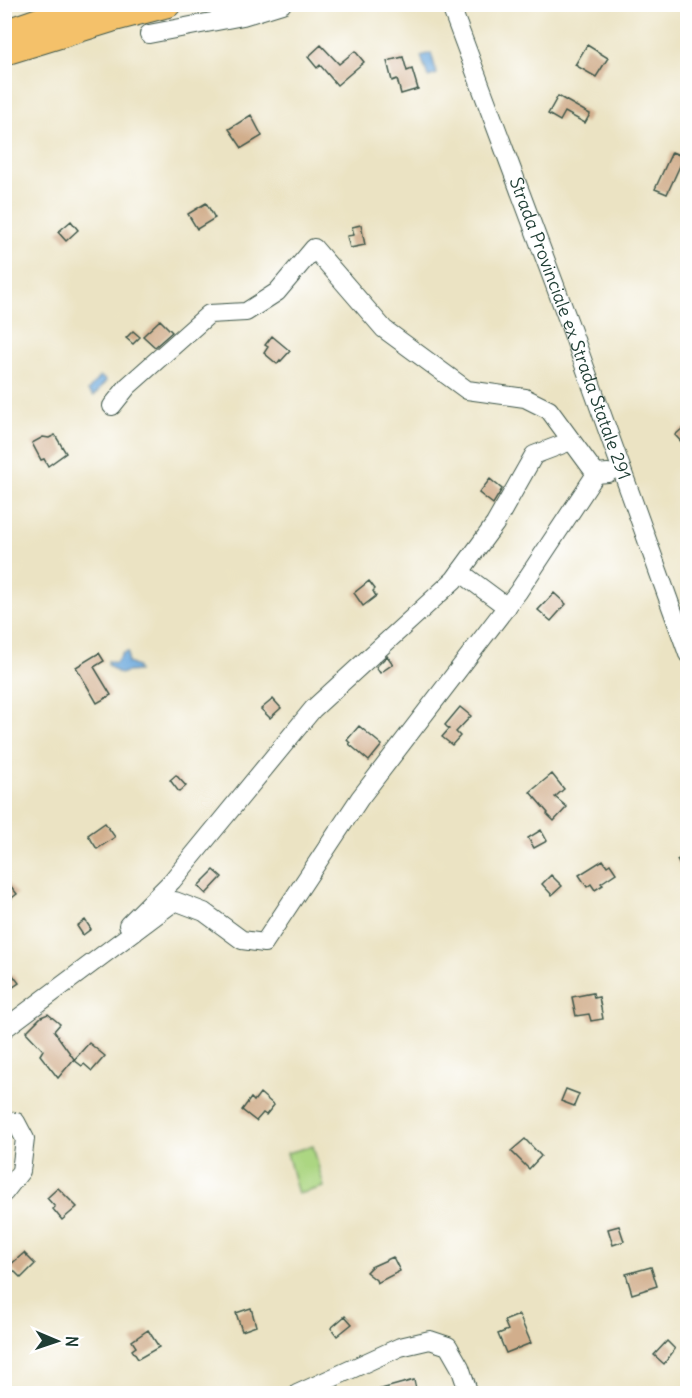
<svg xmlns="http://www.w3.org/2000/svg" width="692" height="1398" viewBox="0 0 692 1398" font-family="Delius,sans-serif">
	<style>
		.green { fill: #acd682; stroke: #668a5b; stroke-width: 1.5 }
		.water { fill: #6aa7db; stroke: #447288; stroke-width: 1.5 }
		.building { fill: #d1ae8c }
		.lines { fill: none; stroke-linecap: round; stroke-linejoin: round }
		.minor-casing { stroke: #3e5649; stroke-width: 20 }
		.highway-casing { stroke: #3e5649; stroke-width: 28 }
		.minor { stroke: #fff; stroke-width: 18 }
		.highway { stroke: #f4c16a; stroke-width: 26 }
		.labels { text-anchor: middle; stroke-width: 6; stroke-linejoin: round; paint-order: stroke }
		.street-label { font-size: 18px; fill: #1f3d34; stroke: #fff }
	</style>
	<rect width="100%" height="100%" fill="#fff"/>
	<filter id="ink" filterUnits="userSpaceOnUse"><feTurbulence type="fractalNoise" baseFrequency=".0167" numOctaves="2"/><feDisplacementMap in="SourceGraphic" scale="12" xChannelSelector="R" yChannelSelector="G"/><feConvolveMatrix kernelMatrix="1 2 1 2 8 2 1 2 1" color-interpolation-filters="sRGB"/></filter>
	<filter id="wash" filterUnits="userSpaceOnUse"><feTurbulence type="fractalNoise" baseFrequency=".008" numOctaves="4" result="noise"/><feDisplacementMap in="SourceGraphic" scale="24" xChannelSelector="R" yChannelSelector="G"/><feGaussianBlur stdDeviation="1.35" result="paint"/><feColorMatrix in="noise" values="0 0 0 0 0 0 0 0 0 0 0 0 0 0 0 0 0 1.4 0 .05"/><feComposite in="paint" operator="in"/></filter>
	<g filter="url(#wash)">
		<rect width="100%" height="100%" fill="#ebe3c3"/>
		<path class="green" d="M313,1146L324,1187L298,1194L287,1153Z"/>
		<path class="water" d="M431,53L437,74L428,77L421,56Z
			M100,376L106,381L94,396L88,391Z
			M128,652V663L137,667L138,671L126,672L120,674L108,665V661L115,663L123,653Z"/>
		<g id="blocks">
			<path class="building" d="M321,45L339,64L355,51L364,62L337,85L320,65L317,68L308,57Z
				M587,45L608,58L596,77L575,65Z
				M403,57L407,71L412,69L418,89L401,94L397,79L392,81L387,61Z
				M558,96L590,114L585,123L565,112L560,121L548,114Z
				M251,115L262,136L242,148L229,129Z
				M672,152L684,157L667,194L655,189Z
				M206,203L215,218L197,229L188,214Z
				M71,221L78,230L66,241L58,232Z
				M361,225L365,245L350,248L347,236L354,235L352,227Z
				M160,320L172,332L155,347L143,336Z
				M133,331L140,337L133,344L126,338Z
				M272,336L290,351L281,361L280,360L277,364L264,353L268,347L265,345Z
				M683,428L687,433V448L675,435Z
				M55,435L66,453L48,466L44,459L41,460L32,443L43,437L49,438Z
				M490,479L502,489L493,504L479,493Z
				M369,581L375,589L373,591L376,596L363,606L354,593Z
				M554,593L566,604L551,621L538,610Z
				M99,653L104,661L94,667L111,695L97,703L76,667Z
				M387,656L393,664L380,673L376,667Z
				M273,699L281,708L270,718L261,709Z
				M460,707L471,716L456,732L460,736L452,745L442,737L449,729L445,725Z
				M359,726L382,745L369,761L349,744L350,743L347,740Z
				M552,774L564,789L555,797L567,807L554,821L547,814L548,813L530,792Z
				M176,775L186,786L179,792L170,780Z
				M105,823L115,837L97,849L88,835Z
				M541,830L547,841L534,848L528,838Z
				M687,854V878L677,860Z
				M603,860L607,866L610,864L616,873L601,883L603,885L595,890L591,884L587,887L579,875Z
				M214,870L222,877L206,894L198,886Z
				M551,875L562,886L552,895L542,884Z
				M4,878L17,894L4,904Z
				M85,920L91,929L83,935L77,926Z
				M12,974L19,983L4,993V980Z
				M593,993L594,998L599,997L603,1019L591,1021L589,1014L576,1016L572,997Z
				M48,1014L60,1024L54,1031L74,1059L58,1078L40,1055L43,1050L26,1032L41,1017Z
				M89,1043L105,1056L92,1071L84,1064L82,1066L74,1060Z
				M566,1089L579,1094L574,1106L561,1101Z
				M260,1093L274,1105L266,1115L263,1113L256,1121L242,1110L251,1098L254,1101Z
				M525,1139L541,1156L529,1169L511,1151Z
				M58,1188L77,1207L62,1220L53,1209L55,1207L47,1198Z
				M619,1226L624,1241L613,1245L608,1229Z
				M24,1253L35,1264L21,1278L9,1266Z
				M393,1257L400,1271L377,1283L376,1280L366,1272L371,1267Z
				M651,1267L657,1286L632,1294L626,1274Z
				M251,1308L256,1326L242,1331L236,1313Z
				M519,1315L531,1343L506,1353L498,1334L508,1330L504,1321Z
				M345,1316L352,1324L337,1336L331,1328Z
				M148,1330L159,1347L138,1359L132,1350L136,1347L132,1341Z
				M667,1341L675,1349L664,1364L654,1355Z
				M414,1380L416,1389H414L415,1394H375L374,1391Z"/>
		</g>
	</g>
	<g filter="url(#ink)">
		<use href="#blocks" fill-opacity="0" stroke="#3e5649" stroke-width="1.5"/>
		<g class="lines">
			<defs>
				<g id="minor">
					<path id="s1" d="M450,4L569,323L688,654"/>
					<path d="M149,34L243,16L282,4"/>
					<path d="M112,406L128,386L209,314L246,312L277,292L314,248L384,329L467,390L525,398L549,410L596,474L608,473"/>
					<path d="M460,572L507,607"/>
					<path d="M128,925L172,881L313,709L454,580L495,524L534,455L571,441"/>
					<path d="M4,1029L175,901L204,912L242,940L264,943L360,798L518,592L596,474"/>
					<path d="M4,1121L16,1122L25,1139L21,1171L4,1193"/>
					<path d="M297,1394L400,1347L430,1340L448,1346L460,1367L469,1394"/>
				</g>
				<path id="highway" d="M4,33L88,4
					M4,52L111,19L168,4"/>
			</defs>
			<use href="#minor" class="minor-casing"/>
			<use href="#highway" class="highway-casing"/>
			<use href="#minor" class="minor"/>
			<use href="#highway" class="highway"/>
		</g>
	</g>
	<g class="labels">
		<g class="street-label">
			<text dy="6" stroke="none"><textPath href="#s1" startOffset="346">Strada Provinciale ex Strada Statale 291</textPath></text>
		</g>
	</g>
	<rect width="692" height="1398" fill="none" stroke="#fff" stroke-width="24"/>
	<g transform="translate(57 1341) rotate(92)" stroke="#ffffff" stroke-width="4.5" paint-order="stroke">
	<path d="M0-4.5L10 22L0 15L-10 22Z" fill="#1f3d34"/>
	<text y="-9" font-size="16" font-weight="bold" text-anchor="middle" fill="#1f3d34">N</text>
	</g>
</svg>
